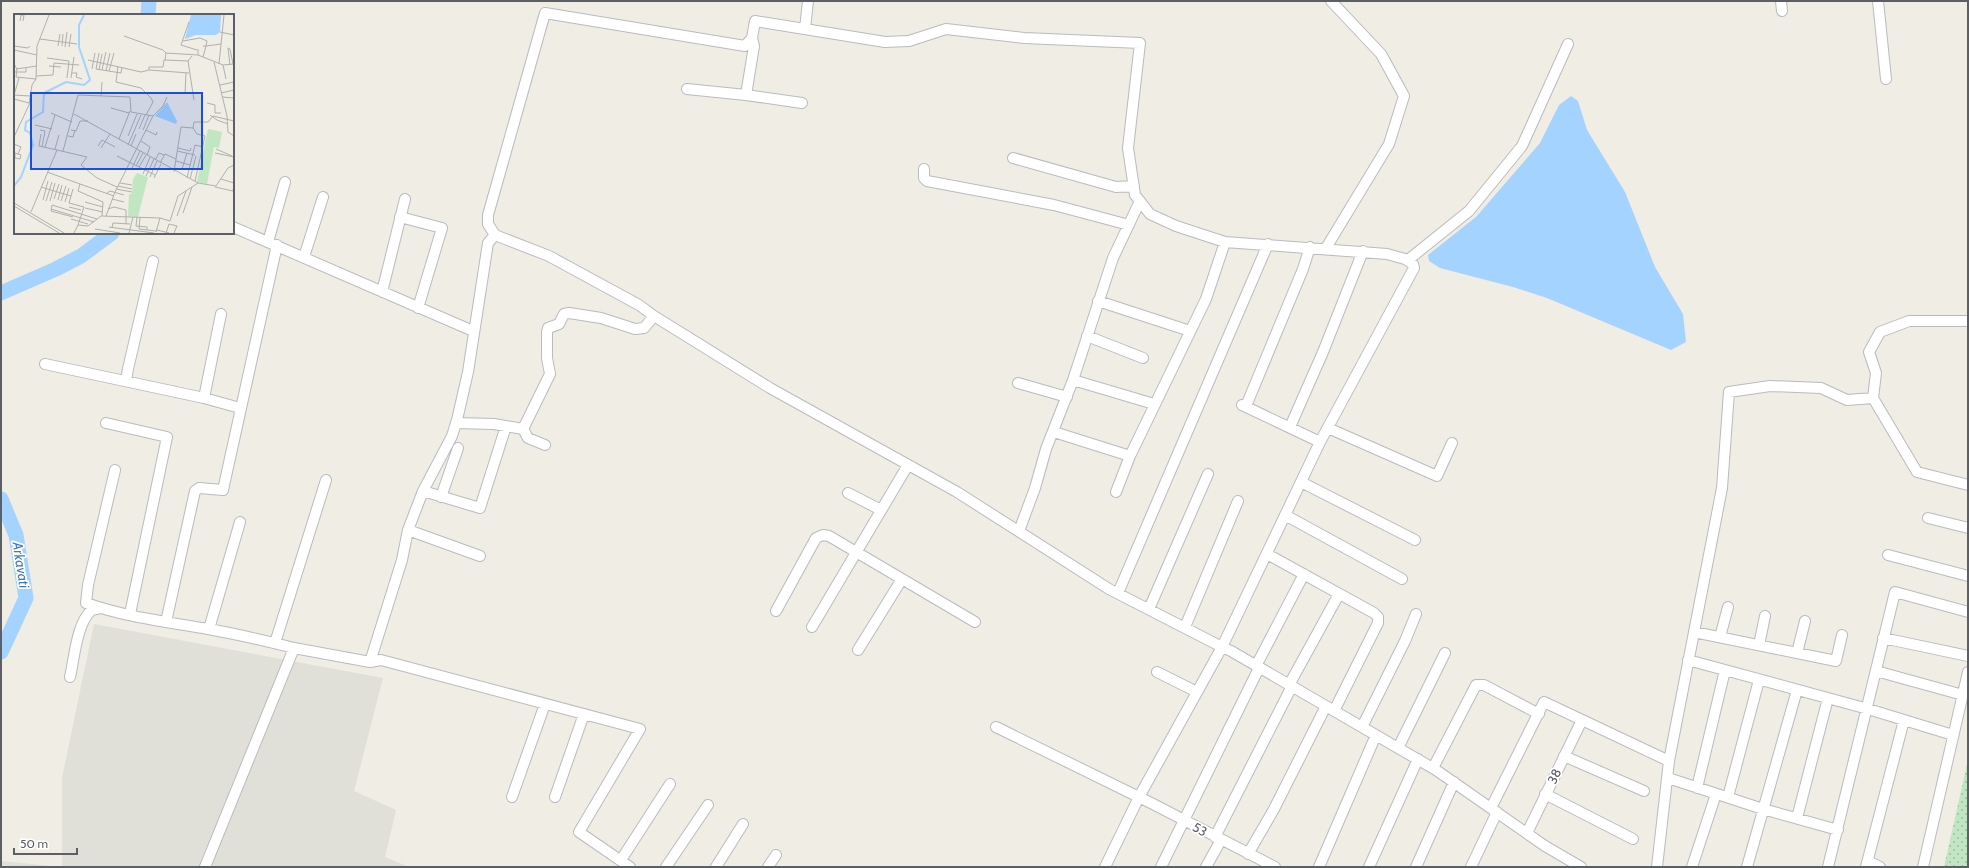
<svg xmlns="http://www.w3.org/2000/svg" width="1969" height="868" viewBox="0 0 1969 868" font-family="Cabin,sans-serif">
	<style>
		.industrial { fill: #e0dfd8 }
		.grass { fill: url(#grass-dots) }
		.water { fill: #a4d3ff }
		.lines { fill: none; stroke-linecap: round; stroke-linejoin: round }
		.river { stroke: #a4d3ff; stroke-width: 15 }
		.minor-casing { stroke: #b9bbc0; stroke-width: 12 }
		.minor { stroke: #fff; stroke-width: 10 }
		.labels { text-anchor: middle; stroke-width: 3.5; stroke-linejoin: round; paint-order: stroke }
		.street-label { font-size: 13px; fill: #5c5f65; stroke: #fff }
		.water-label { font-size: 14px; font-style: italic; fill: #4177bc; stroke: #fff }
		.inset-river { fill: none; stroke: #a4d3ff; stroke-width: 2 }
		.inset-road { fill: none; stroke: #b0b0ad; stroke-width: 1 }
		.view { fill: #1d4ed8; fill-opacity: 0.15; stroke: #1d4ed8; stroke-width: 2 }
		.inset-edge { fill: none; stroke: #5c5f65; stroke-width: 2 }
	</style>
	<defs>
		<pattern id="grass-dots" width="8" height="8" patternUnits="userSpaceOnUse"><rect width="8" height="8" fill="#c0e7c2"/><path d="M2 2h.1M6 6h.1" fill="none" stroke="#9fbea1" stroke-width="1.8" stroke-linecap="round"/></pattern>
	</defs>
	<rect width="100%" height="100%" fill="#efede4"/>
	<path class="industrial" d="M94,624L383,678L354,791L396,810L385,857L409,867H62V778Z
		M1,861L61,867H1Z"/>
	<path class="grass" d="M1968,760V867H1944Z"/>
	<path class="water" d="M1571,96L1578,101L1587,130L1625,192L1655,267L1683,314L1686,342L1671,350L1547,298L1513,287L1440,268L1429,261L1428,255L1476,217L1540,143L1559,105Z"/>
	<g class="lines">
		<path class="river" d="M148,15L149,1
			M1,293L56,269L81,256L112,233
			M1,499L16,535L26,598L1,652"/>
		<defs>
			<path id="minor" d="M1781,1L1782,11
				M1878,1L1886,79
				M805,29L808,1
				M687,89L746,95L754,46L752,38
				M746,95L802,103
				M1013,158L1116,187L1134,186
				M924,169V178L927,181L1054,205L1129,225
				M400,217L442,228L418,308
				M233,227L473,331
				M268,242L285,182
				M1326,248L1389,144L1404,96L1381,54L1331,1
				M304,257L323,197
				M1408,260L1469,211L1522,146L1568,44
				M382,292L405,199
				M1098,301L1190,331
				M1087,336L1143,358
				M45,364L204,398L240,408
				M1073,380L1154,404
				M126,381L128,369L153,261
				M1018,383L1067,397
				M204,398L221,314
				M1873,398L1917,472L1968,485
				M1242,405L1320,442
				M1246,406L1303,269L1310,247
				M106,423L167,437L130,614
				M456,423L494,424L523,429L550,374L547,358V332L548,328L559,324L564,314L569,313L601,318L635,329L644,328L654,316
				M1290,427L1323,352L1363,251
				M1328,428L1437,476L1452,443
				M523,429L528,438L545,445
				M1054,432L1130,456
				M115,470L88,585L86,603C125,617 168,622 208,629C237,634 266,641 294,648
				M1301,482L1415,540
				M423,491L480,508L506,426
				M1116,492L1130,456L1206,299L1225,242
				M848,493L881,510
				M441,497L458,448
				M1285,515L1402,579
				M1928,518L1968,528
				M408,530L480,556
				M1019,531L1035,488L1046,449L1073,380L1113,258L1140,201
				M1267,554L1374,613L1378,617V623L1334,711
				M1888,555L1968,576
				M1118,593L1268,244
				M1149,609L1208,474
				M776,611L816,538L823,535L829,536L975,622
				M166,622L195,491L199,488L223,490L277,245
				M812,627L908,465
				M1185,627L1238,501
				M209,629L240,522
				M1694,632L1836,661L1842,635
				M1720,637L1728,607
				M1883,638L1968,656
				M275,643L326,480
				M1759,645L1765,616
				M858,650L902,579
				M1797,653L1805,621
				M1688,660L1868,709L1953,735
				M370,662L402,560L408,530L423,491L452,436L457,420L468,372L488,243L495,235
				M1256,666L1304,574
				M1876,671L1963,695
				M1157,672L1197,692
				M70,677C74,660 77,621 92,610C94,609 98,609 101,608
				M1289,685L1339,594
				M996,727L1153,804L1275,867
				M1362,727L1405,641L1416,614
				M1398,748L1445,653
				M1564,756L1644,791
				M1433,768L1476,685H1484L1539,714
				M1668,778L1763,809L1838,830
				M1697,788L1725,670
				M1545,794L1633,839
				M512,797L545,704
				M555,797L584,714
				M1728,797L1759,680
				M1491,808L1544,702L1669,761
				M1797,818L1828,698
				M1527,833L1582,720
				M1215,837L1292,686
				M1248,854L1274,809L1326,706
				M621,860L670,784
				M1868,861L1880,867
				M205,867L294,648L370,662L381,660L640,729L579,832L630,867
				M666,867L708,805
				M716,867L743,824
				M768,867L776,855
				M1105,867L1139,797L1222,647L1320,442L1414,268L1413,264L1405,259L1387,254L1225,242L1176,226L1150,214L1135,195L1128,148L1140,43L1024,38L946,29L909,41L885,42L755,21L752,38L745,46L545,13L488,215V224L495,235L549,256L639,305L654,316L770,388L957,492L1109,589L1222,647L1231,651L1436,770L1545,846L1581,867
				M1161,867L1259,668
				M1206,867L1221,840
				M1319,867L1376,735
				M1369,867L1418,759
				M1416,867L1454,782
				M1471,867L1497,812
				M1657,867L1669,761L1722,488L1729,392L1770,386L1821,388L1847,400L1873,398L1876,373L1869,352L1880,332L1909,321H1968
				M1692,867L1716,794
				M1747,867L1797,690
				M1828,867L1895,592L1968,612
				M1866,867L1904,720
				M1923,867L1968,672"/>
		</defs>
		<use href="#minor" class="minor-casing"/>
		<use href="#minor" class="minor"/>
	</g>
	<g class="labels">
		<g class="street-label">
			<text transform="translate(1554 776) rotate(-64)" y="5">38</text>
			<text transform="translate(1200 829) rotate(28)" y="5">53</text>
		</g>
		<g class="water-label">
			<text transform="translate(21 565) rotate(81)" y="5">Arkavati</text>
		</g>
	</g>
	<g transform="translate(14 14)">
		<rect width="220" height="220" fill="#efede4"/>
		<path d="M194,115L208,118L205,134L200,133L193,170L183,168ZM123,159L134,163L124,203L114,202L115,180H118L119,165Z" fill="#c0e7c2"/>
		<path d="M177,1H207L206,18L202,21H182L171,25ZM153,88L163,107L162,110L141,102Z" fill="#a4d3ff"/>
		<path class="inset-river" d="M0,172L7,163L19,131L16,119L11,116L12,108L29,98L30,79L52,68L70,71L76,66L65,33V11L70,1"/>
		<path class="inset-road" d="M6,7L7,1H10L9,7M175,8L167,31L183,36M206,18L220,21M110,22L149,36L152,39M26,25L63,30M169,27L186,24L193,27L192,32H189M44,32L46,20M48,32L49,20M51,33L53,18M55,33L57,20M0,36L23,41M0,37V32L14,34L16,32M85,39L82,55L107,59L108,53M184,41L209,51L220,50M189,43L192,32L207,30M33,44L55,47L53,64M74,46L127,58L135,56M151,46L152,39L184,41V35M174,47L180,86M200,48L213,102L214,118L220,122M0,50L3,55L2,63L22,65M205,50L210,1M209,51L212,65M216,51L214,34L216,35L219,50M35,52L47,53M104,52L102,68L127,74L137,84L139,88L132,101M2,55L23,52M78,55L81,39M85,56L88,40M88,56L92,38M92,57L96,39M95,57L100,39M0,58H12V54M58,59H63L62,63L68,65M175,59L135,56V53H149L150,46L174,47L178,42M22,62L39,61L40,49L65,51M57,64L60,43M206,71L220,68M207,79L220,76M171,80L172,59M0,81L5,64M0,81L16,82M87,82L88,68M208,83L220,84M0,85L15,89M193,89L201,91V99H207M97,94L115,99M37,99L58,108M60,100L184,169M196,101L203,106L214,110M139,102L149,92L153,83M21,111L38,115M179,114L183,120L191,122L181,167M125,115L131,101M26,116L31,117L28,133M57,116L62,117L66,107H74M129,116L135,101M132,116L142,121L143,118M27,120L25,132L43,136M54,122L59,123L61,116M114,122L123,100M0,123L15,91L18,71L22,65L23,32L35,1M105,125L116,97M127,127L136,133L133,141M0,130L7,133L4,140M114,131L127,101M84,132L88,126L101,133M117,132L122,120M31,133L41,101M87,134L96,120M164,134L176,137L177,134M41,135L45,121M202,135L218,142M49,137L64,81L116,83L117,98L139,102L101,178L92,202M163,137L181,141M0,139H1L7,141L6,145L1,144V139M201,139L220,143M103,142L141,161M141,146L145,139L150,141M162,147L176,151M146,149L151,140L162,145M122,152L129,139M125,153L132,141M168,155L173,139M117,156L126,137M33,158L66,170L64,177L89,188L88,202M160,158L167,113L179,114L180,108H194L199,102L220,107M129,160L136,143M132,162L140,145M136,163L143,147M140,164L147,150M173,164L181,131L189,133M176,165L182,142M207,165L220,169M106,169L118,171M66,170L100,182M104,172L118,175M27,173L57,182M201,173L219,177L220,171M59,175L55,189L70,193L64,211M102,175L118,178M93,179L96,177L110,181M40,185L45,170M98,185L110,188M29,186L34,167M44,186L48,171M32,187L38,168M36,187L41,169M47,187L52,172M51,188L55,174M71,188L89,193M0,189L50,219M0,192L45,219M55,193L67,196M71,194L89,198M37,195L80,208M94,195L100,193L112,196V210M17,198L43,136L73,143L67,151L83,164L103,173M169,199L178,173M163,202L172,177M59,203L37,197L38,191L83,205M123,203L122,212L133,213V216M126,203L125,215L142,217M57,205L74,210M95,213L140,219M98,214L99,209L116,210M81,215L106,219M143,216L155,219M142,218L146,204M60,219L64,211L74,212L87,202L146,204L156,207L164,182L184,169L202,172L214,154L220,151M115,219L119,203M152,219L155,210L163,212L160,219"/>
		<path class="view" d="M17,79H188V155H17Z"/>
		<rect width="220" height="220" class="inset-edge"/>
	</g>
	<rect width="1969" height="868" fill="none" stroke="#5c5f65" stroke-width="4"/>
	<path d="M14 848v6h63v-6" fill="none" stroke="#5c5f65" stroke-width="2"/>
	<text x="20" y="848" font-size="12" fill="#5c5f65" stroke="#ffffff" stroke-width="3" paint-order="stroke">50 m</text>
</svg>
